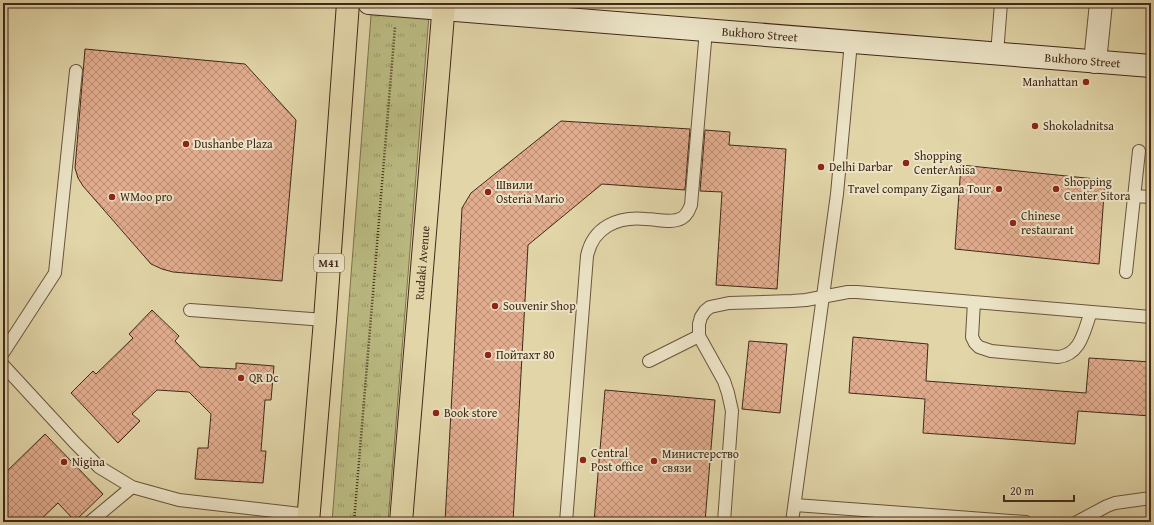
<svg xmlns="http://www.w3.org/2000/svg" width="1154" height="525" viewBox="0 0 1154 525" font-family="'Gentium Book Plus',serif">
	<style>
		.grass { fill: url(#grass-tufts); stroke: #7e724e }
		.building { fill: url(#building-cross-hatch); stroke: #422819 }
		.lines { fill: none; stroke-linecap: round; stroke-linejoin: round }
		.lane-casing { stroke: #6a543d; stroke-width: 14 }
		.street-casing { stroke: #6a543d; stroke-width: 24 }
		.secondary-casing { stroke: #422819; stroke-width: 24 }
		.highway-casing { stroke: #422819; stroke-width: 24 }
		.path { stroke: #422819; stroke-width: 2.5; stroke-dasharray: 1 2; stroke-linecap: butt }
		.lane { stroke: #ece4c7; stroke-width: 12 }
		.street { stroke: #ece4c7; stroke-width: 22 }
		.secondary { stroke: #ece4c7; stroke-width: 22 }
		.highway { stroke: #e2d6a9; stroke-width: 22 }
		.poi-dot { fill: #8f2418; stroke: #ece4c7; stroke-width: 1.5 }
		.labels { text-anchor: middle; stroke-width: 4; stroke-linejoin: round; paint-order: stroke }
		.shield { fill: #ece4c7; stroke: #75604d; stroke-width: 1 }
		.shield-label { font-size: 11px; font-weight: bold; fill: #422819 }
		.street-label { font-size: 12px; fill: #422819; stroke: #ece4c7 }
		.poi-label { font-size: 12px; fill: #422819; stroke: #ece4c7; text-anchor: start }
	</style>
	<defs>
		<pattern id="grass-tufts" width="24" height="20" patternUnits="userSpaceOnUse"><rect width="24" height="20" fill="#bbbc83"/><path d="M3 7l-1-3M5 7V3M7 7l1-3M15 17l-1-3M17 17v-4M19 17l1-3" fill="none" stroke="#9a996a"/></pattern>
		<pattern id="building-cross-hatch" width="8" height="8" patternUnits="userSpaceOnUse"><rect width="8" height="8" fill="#e2ad8f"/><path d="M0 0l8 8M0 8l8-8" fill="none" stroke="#b98d74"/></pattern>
	</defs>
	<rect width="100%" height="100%" fill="#e2d6a9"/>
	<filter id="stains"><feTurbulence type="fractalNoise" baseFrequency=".005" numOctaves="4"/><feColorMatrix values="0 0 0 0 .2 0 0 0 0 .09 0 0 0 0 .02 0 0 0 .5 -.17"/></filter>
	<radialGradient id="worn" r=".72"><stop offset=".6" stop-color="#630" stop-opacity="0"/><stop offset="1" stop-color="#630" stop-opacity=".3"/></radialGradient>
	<path class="grass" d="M372,3H430L388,522H332Z"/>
	<path class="building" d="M85,49L245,64L296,120L282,281L173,272L162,269L151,264L83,186L78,178L75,168Z
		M561,121L690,129L685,190L602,184L528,245L513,522H445L462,208L471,193Z
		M705,130L730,132L729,145L786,149L777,289L716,285L722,192L700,191Z
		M961,165L1105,180L1099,264L955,249Z
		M152,310L179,336L175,341L200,367L236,369V363L274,366L271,400H265L261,451H266L263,483L195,479L198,448H208L211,414L189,392L157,390L132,414L140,421L118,443L71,393L93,371L96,374L133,338L129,334Z
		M853,337L928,344L926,381L1086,393L1089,358L1151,362V416L1078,411L1075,444L923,433L925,399L849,393Z
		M749,341L787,344L780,413L742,409Z
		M605,390L715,400L705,522H594Z
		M45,434L103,494L75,521L58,503L38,522H3V475Z"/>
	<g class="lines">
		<defs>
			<path id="lane" d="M997,54L1001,3
				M1134,196L1151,197
				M1126,272L1139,151
				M974,302L972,337L975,343L979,347L991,351L1058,357C1081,355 1084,330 1091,312
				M190,310L325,320
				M3,353L55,273L76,71
				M649,361L699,336
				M3,365L75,443L99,467L132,487L179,500L309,515
				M795,505L1026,522
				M90,522L132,487
				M566,522L587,256C593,227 618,216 646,219C657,219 672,224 682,218C687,215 689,210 691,205L706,30
				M724,522L732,411L728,393L724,381L699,336V324L701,317L705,311L710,307L729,303L792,301L806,300L848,292H857L1151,317
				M792,522L837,194L851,42
				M1077,522L1107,506L1115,503L1151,498"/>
			<path id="street" d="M1095,62L1101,3"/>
			<g id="secondary">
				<path id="s1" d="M369,3L1151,66"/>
			</g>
			<g id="highway">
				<path d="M308,522L325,320L348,3"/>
				<path id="s2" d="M401,522L444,3"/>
			</g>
		</defs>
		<use href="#lane" class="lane-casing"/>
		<use href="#street" class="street-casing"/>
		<use href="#secondary" class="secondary-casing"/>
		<use href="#highway" class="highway-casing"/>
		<path class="path" d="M354,522L395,27"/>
		<use href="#lane" class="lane"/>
		<use href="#street" class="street"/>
		<use href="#secondary" class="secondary"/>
		<use href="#highway" class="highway"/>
	</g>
	<g class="poi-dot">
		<circle cx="1086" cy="82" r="4"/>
		<circle cx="1035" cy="126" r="4"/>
		<circle cx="186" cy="144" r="4"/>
		<circle cx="906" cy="163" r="4"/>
		<circle cx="821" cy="167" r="4"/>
		<circle cx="999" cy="189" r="4"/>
		<circle cx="1056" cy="189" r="4"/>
		<circle cx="488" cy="192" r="4"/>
		<circle cx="112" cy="197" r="4"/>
		<circle cx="1013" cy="223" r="4"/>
		<circle cx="495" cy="306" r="4"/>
		<circle cx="488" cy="355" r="4"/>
		<circle cx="241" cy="378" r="4"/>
		<circle cx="436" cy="413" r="4"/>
		<circle cx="583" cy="460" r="4"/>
		<circle cx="654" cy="461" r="4"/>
		<circle cx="64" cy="462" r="4"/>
	</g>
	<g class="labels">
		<rect class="shield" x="314" y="254" width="30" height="18" rx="3"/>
		<g class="shield-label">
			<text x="329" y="267">M41</text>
		</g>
		<g class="street-label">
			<text dy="4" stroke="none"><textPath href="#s1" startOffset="392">Bukhoro Street</textPath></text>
			<text dy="4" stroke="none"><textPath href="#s1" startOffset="716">Bukhoro Street</textPath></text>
			<text dy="4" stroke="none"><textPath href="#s2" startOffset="260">Rudaki Avenue</textPath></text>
		</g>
		<g class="poi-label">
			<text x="1078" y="86" text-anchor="end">Manhattan</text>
			<text x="1043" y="130">Shokoladnitsa</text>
			<text x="194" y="148">Dushanbe Plaza</text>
			<text x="914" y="160">Shopping<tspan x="914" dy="14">CenterAnisa</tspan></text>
			<text x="829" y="171">Delhi Darbar</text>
			<text x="1064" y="186">Shopping<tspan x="1064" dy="14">Center Sitora</tspan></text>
			<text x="496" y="189">Швили<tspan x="496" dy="14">Osteria Mario</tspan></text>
			<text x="991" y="193" text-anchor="end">Travel company Zigana Tour</text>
			<text x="120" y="201">WMoo pro</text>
			<text x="1021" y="220">Chinese<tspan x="1021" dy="14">restaurant</tspan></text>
			<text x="503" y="310">Souvenir Shop</text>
			<text x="496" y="359">Пойтахт 80</text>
			<text x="249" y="382">QR Dc</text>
			<text x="444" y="417">Book store</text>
			<text x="591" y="457">Central<tspan x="591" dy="14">Post office</tspan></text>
			<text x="662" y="458">Министерство<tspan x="662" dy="14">связи</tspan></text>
			<text x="72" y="466">Nigina</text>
		</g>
	</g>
	<rect width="1154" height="525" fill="none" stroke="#e2d6a9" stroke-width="16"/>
	<rect x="4" y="4" width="1146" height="517" fill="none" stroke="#422819" stroke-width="2"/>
	<rect x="8" y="8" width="1138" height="509" fill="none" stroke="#422819"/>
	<path d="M1004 495v6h70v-6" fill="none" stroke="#422819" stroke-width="2"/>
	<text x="1010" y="495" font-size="12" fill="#422819" stroke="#ece4c7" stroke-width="3" paint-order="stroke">20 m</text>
	<rect width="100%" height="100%" filter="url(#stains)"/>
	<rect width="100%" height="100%" fill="url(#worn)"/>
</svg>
